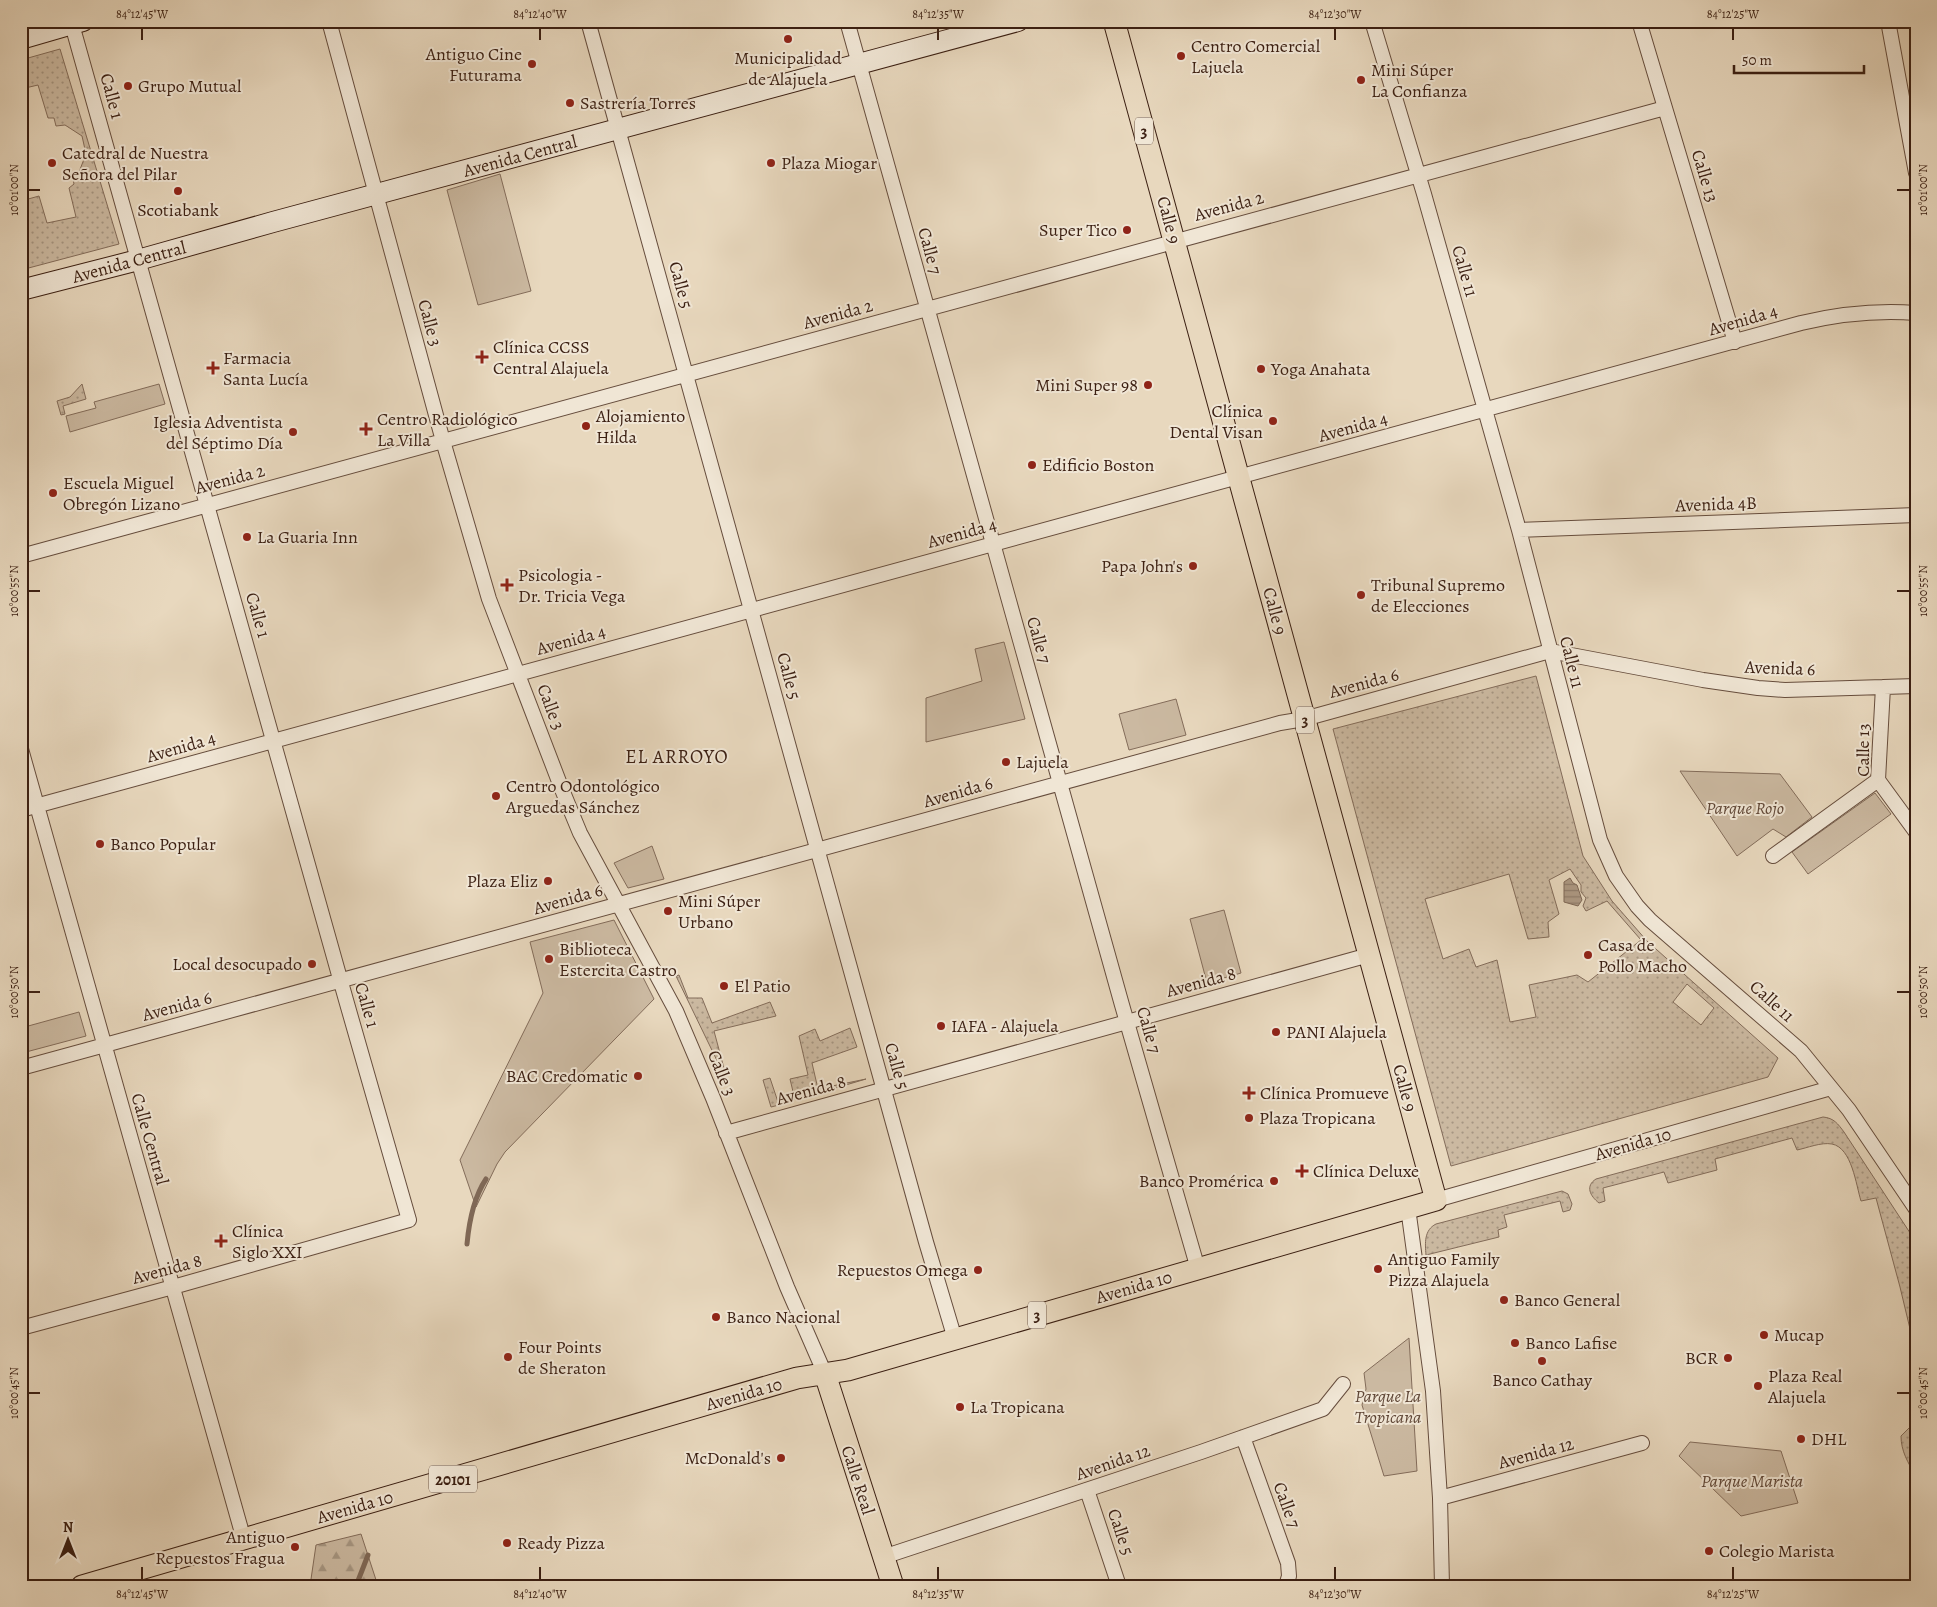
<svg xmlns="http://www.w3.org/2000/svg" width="1937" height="1607" viewBox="0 0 1937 1607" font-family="Alegreya,serif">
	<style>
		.green { fill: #cbb9a1; stroke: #836c5a }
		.forest { fill: url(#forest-firs); stroke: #836c5a }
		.garden { fill: url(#garden-dots); stroke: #836c5a; fill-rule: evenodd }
		.water { fill: url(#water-rules); stroke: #7f6856 }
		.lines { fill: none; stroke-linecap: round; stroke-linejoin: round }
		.stream { stroke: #7f6856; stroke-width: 5 }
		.street-casing { stroke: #664d3d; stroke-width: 16 }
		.secondary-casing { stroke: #3b1f12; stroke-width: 22 }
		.primary-casing { stroke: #3b1f12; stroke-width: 23 }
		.street { stroke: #f0e6d5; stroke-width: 14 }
		.secondary { stroke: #f0e6d5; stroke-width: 20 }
		.primary { stroke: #e8d8be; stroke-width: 21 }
		.ticks { fill: none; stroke: #3b1f12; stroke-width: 2 }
		.poi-dot { fill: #8f2418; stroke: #f0e6d5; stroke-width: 2 }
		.labels { text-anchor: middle; stroke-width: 4; stroke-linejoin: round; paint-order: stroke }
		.shield { fill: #f0e6d5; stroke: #715b4c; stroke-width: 1 }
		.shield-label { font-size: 16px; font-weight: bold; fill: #3b1f12 }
		.poi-label { font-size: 18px; fill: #3b1f12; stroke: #f0e6d5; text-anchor: start }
		.street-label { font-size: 18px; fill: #3b1f12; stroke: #f0e6d5 }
		.park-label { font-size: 18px; font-style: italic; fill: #5f4636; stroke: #f0e6d5 }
		.neighbourhood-label { font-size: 19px; letter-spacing: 1px; fill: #3b1f12; stroke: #f0e6d5 }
		.neatline { fill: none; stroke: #3b1f12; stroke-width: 2 }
		.ticks-label { font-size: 12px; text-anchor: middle; fill: #3b1f12 }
	</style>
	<defs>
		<pattern id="forest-firs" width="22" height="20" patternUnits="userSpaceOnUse" patternTransform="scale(1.25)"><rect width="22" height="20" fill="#cbb9a1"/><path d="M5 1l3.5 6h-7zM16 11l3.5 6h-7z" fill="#a69682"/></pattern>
		<pattern id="garden-dots" width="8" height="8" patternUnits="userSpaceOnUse" patternTransform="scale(1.25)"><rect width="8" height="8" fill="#cbb9a1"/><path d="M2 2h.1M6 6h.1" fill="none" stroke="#a69682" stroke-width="1.8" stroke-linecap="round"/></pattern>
		<pattern id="water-rules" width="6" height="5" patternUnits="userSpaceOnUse" patternTransform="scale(1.25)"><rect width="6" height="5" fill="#ad9984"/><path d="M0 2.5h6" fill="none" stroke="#8e7c6b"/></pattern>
	</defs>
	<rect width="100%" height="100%" fill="#e8d8be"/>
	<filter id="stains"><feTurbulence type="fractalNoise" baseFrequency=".004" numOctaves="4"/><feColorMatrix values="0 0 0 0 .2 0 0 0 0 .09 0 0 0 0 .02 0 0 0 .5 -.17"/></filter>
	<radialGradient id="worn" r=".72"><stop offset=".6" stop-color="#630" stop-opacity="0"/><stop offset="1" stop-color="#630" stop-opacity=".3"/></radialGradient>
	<path class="green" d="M500,174L531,291L478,305L447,190Z
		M159,384L165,404L70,432L66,416L96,408L94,402Z
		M1004,642L1025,719L926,742V698L982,681L975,649Z
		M1176,699L1186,735L1129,750L1119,714Z
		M1680,771L1780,774L1812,817L1786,837L1773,829L1737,856Z
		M1875,793L1891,814L1808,874L1792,852Z
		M652,846L664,879L628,888L614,863Z
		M1224,910L1241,973L1207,983L1190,919Z
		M614,920L654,999L505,1152L497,1164L476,1207L460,1160L543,993L530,942Z
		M79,1012L86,1036L26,1052L21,1036V1028Z
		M1409,1338L1417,1471L1384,1476L1362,1405L1366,1389L1364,1373Z
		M1690,1442L1781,1451L1798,1503L1741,1516L1679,1456Z"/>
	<path class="forest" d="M361,1534L378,1586H310L316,1545Z"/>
	<path class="garden" d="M60,49L119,244L21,270V201L39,196L47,223L76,217L69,188L74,184L72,175L79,172L86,154L82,136L65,125L56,126L54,118H48L38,85L21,89V60Z
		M82,384L86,399L63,406L65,414L61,415L57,401L70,397Z
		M1536,676L1583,856L1612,901L1647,941L1778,1058L1768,1077L1451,1166L1333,729ZM1570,869L1581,885V892L1586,898L1583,906L1586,911L1607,901L1641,940L1588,982L1577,975L1529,985L1536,1017L1510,1022L1497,960L1476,967L1469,949L1443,959L1425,899L1509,874L1528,939L1549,937L1548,922L1559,914L1549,880ZM1687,984L1714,1008L1701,1025L1673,1002Z
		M679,975L688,998H702L712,1023L770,1002L776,1016L714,1031L725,1072L723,1073L676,976Z
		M850,1028L857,1047L812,1063L818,1089L866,1079L795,1100L790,1079L808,1075L799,1036L815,1029L820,1041Z
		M770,1078L779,1105L771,1107L763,1080Z
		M1823,1117C1834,1118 1838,1124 1844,1132L1916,1242V1354L1900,1287L1876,1198L1861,1201C1856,1185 1852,1148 1832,1144C1821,1142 1807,1148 1797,1150L1792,1138L1715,1159L1717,1170L1668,1183L1664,1172L1603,1188L1605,1201L1599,1203C1590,1196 1585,1186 1596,1179Z
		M1562,1191L1568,1194L1572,1204L1570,1210L1563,1212L1560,1201L1504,1215L1507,1227L1498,1230L1499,1237L1426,1255C1425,1243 1424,1230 1436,1224Z
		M1916,1427V1476C1908,1463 1901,1451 1901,1436L1909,1428Z"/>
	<path class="water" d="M1570,878L1573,883L1577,885L1582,900L1578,906L1564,902V882Z"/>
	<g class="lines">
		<path class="stream" d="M467,1244C469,1222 474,1197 486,1179
			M356,1586L368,1555"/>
		<defs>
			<path id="street" d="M329,21L443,441L489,599L563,792L580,833L676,1011L713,1098L787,1287L825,1374
				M588,21L926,1242L955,1339
				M847,21L1122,1005L1198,1269
				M1372,21L1424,194L1519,530L1600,840L1616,876L1637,906L1650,920L1801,1051L1849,1110L1916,1209
				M1639,21L1735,342
				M1888,21L1916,173
				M1519,530L1916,515
				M21,556L1665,108
				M1883,687L1878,780L1916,832
				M21,749L244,1540
				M21,810L1801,323C1839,314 1877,310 1916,313
				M1773,856L1878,780
				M21,1068L1280,723L1304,719L1550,651L1703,680L1758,688L1785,690L1916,686
				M726,1133L1369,955
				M1436,1200L1831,1088
				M1408,1208L1433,1391L1440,1498L1442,1586
				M21,1328L173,1287L409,1220L346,1000L71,21
				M1243,1437L1288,1563L1289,1576L1286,1586
				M1087,1490L1119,1586
				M1440,1498L1642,1443
				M883,1557L1201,1452L1323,1409L1343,1384"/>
			<path id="secondary" d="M21,39L83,21
				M21,290L138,260L273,222L1018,21"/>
			<path id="primary" d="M825,1374L893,1586
				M82,1586L797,1378L848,1370L1436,1200L1114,21"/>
		</defs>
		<use href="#street" class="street-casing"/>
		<use href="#secondary" class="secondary-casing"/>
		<use href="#primary" class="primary-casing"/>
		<use href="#street" class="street"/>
		<use href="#secondary" class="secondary"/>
		<use href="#primary" class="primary"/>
	</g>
	<path class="ticks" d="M142,28V40M540,28V40M938,28V40M1335,28V40M1733,28V40M28,190H40M1897,190H1910M28,591H40M1897,591H1910M28,992H40M1897,992H1910M28,1393H40M1897,1393H1910M142,1567V1580M540,1567V1580M938,1567V1580M1335,1567V1580M1733,1567V1580"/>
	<g class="poi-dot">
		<circle cx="788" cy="39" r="5"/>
		<circle cx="1181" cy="56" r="5"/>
		<circle cx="532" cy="64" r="5"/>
		<circle cx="1361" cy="80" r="5"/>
		<circle cx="128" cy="86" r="5"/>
		<circle cx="570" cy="103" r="5"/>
		<circle cx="52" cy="163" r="5"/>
		<circle cx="771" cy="163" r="5"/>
		<circle cx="178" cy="191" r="5"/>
		<circle cx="1127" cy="230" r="5"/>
		<path d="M479.5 349.5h5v5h5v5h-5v5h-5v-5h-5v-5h5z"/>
		<path d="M210.5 360.5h5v5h5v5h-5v5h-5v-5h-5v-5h5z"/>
		<circle cx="1261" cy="369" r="5"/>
		<circle cx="1148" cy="385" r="5"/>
		<circle cx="1273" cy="421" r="5"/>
		<circle cx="586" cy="426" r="5"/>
		<path d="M363.5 421.5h5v5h5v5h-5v5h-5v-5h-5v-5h5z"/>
		<circle cx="293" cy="432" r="5"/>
		<circle cx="1032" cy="465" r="5"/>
		<circle cx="53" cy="493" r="5"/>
		<circle cx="247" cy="537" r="5"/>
		<circle cx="1193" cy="566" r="5"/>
		<path d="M504.5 577.5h5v5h5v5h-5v5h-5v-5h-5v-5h5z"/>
		<circle cx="1361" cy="595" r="5"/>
		<circle cx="1006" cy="762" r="5"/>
		<circle cx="496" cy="796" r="5"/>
		<circle cx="100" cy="844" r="5"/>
		<circle cx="548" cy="881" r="5"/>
		<circle cx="668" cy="911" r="5"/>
		<circle cx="1588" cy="955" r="5"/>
		<circle cx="549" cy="959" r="5"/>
		<circle cx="312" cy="964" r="5"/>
		<circle cx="724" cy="986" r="5"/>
		<circle cx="941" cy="1026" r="5"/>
		<circle cx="1276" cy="1032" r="5"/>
		<circle cx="638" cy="1076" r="5"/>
		<path d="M1246.5 1085.5h5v5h5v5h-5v5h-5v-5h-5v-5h5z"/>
		<circle cx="1249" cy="1118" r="5"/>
		<path d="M1299.5 1163.5h5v5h5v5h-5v5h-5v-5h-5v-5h5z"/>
		<circle cx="1274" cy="1181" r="5"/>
		<path d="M218.5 1233.5h5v5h5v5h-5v5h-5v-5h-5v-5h5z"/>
		<circle cx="1378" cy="1269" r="5"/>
		<circle cx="978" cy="1270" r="5"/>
		<circle cx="1504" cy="1300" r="5"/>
		<circle cx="716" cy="1317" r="5"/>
		<circle cx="1764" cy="1335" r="5"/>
		<circle cx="1515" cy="1343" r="5"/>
		<circle cx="508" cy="1357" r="5"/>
		<circle cx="1728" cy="1358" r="5"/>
		<circle cx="1542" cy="1361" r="5"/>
		<circle cx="1758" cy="1386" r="5"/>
		<circle cx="960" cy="1407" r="5"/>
		<circle cx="1801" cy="1439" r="5"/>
		<circle cx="781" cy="1458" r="5"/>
		<circle cx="507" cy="1543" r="5"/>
		<circle cx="295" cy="1547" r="5"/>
		<circle cx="1709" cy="1551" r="5"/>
	</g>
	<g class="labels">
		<g class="shield">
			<rect x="1135" y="117.5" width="18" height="27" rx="4"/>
			<rect x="1296" y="706.5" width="18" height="27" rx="4"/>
			<rect x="1028" y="1301.5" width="18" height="27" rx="4"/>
			<rect x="429" y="1465.5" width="48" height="27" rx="4"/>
		</g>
		<g class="shield-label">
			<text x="1144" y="137">3</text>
			<text x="1305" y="726">3</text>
			<text x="1037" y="1321">3</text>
			<text x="453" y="1485">20101</text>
		</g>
		<g class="poi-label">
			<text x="1191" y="52">Centro Comercial<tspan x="1191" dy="21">Lajuela</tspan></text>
			<text x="522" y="60" text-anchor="end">Antiguo Cine<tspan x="522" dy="21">Futurama</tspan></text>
			<text x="788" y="64" text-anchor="middle">Municipalidad<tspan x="788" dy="21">de Alajuela</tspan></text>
			<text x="1371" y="76">Mini Súper<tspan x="1371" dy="21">La Confianza</tspan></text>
			<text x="138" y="92">Grupo Mutual</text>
			<text x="580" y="109">Sastrería Torres</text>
			<text x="62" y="159">Catedral de Nuestra<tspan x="62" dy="21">Señora del Pilar</tspan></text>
			<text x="781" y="169">Plaza Miogar</text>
			<text x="178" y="216" text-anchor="middle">Scotiabank</text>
			<text x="1117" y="236" text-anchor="end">Super Tico</text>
			<text x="493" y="353">Clínica CCSS<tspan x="493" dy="21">Central Alajuela</tspan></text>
			<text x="223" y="364">Farmacia<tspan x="223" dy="21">Santa Lucía</tspan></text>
			<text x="1271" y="375">Yoga Anahata</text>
			<text x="1138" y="391" text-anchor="end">Mini Super 98</text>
			<text x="1263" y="417" text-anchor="end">Clínica<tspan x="1263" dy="21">Dental Visan</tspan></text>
			<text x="596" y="422">Alojamiento<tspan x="596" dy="21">Hilda</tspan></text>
			<text x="377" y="425">Centro Radiológico<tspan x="377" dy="21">La Villa</tspan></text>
			<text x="283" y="428" text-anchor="end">Iglesia Adventista<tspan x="283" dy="21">del Séptimo Día</tspan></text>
			<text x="1042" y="471">Edificio Boston</text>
			<text x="63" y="489">Escuela Miguel<tspan x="63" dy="21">Obregón Lizano</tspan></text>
			<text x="257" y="543">La Guaria Inn</text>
			<text x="1183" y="572" text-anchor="end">Papa John's</text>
			<text x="518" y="581">Psicologia -<tspan x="518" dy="21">Dr. Tricia Vega</tspan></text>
			<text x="1371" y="591">Tribunal Supremo<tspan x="1371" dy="21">de Elecciones</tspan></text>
			<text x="1016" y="768">Lajuela</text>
			<text x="506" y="792">Centro Odontológico<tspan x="506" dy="21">Arguedas Sánchez</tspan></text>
			<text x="110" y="850">Banco Popular</text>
			<text x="538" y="887" text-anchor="end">Plaza Eliz</text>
			<text x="678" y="907">Mini Súper<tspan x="678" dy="21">Urbano</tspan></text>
			<text x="1598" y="951">Casa de<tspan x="1598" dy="21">Pollo Macho</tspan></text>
			<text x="559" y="955">Biblioteca<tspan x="559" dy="21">Estercita Castro</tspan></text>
			<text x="302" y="970" text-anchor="end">Local desocupado</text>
			<text x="734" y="992">El Patio</text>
			<text x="951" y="1032">IAFA - Alajuela</text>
			<text x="1286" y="1038">PANI Alajuela</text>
			<text x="628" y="1082" text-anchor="end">BAC Credomatic</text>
			<text x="1260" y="1099">Clínica Promueve</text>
			<text x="1259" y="1124">Plaza Tropicana</text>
			<text x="1313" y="1177">Clínica Deluxe</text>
			<text x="1264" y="1187" text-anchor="end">Banco Promérica</text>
			<text x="232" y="1237">Clínica<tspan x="232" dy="21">Siglo XXI</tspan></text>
			<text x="1388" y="1265">Antiguo Family<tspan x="1388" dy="21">Pizza Alajuela</tspan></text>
			<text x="968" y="1276" text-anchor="end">Repuestos Omega</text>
			<text x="1514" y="1306">Banco General</text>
			<text x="726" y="1323">Banco Nacional</text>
			<text x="1774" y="1341">Mucap</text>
			<text x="1525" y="1349">Banco Lafise</text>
			<text x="518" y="1353">Four Points<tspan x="518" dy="21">de Sheraton</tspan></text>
			<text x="1718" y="1364" text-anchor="end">BCR</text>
			<text x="1768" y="1382">Plaza Real<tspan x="1768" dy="21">Alajuela</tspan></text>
			<text x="1542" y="1386" text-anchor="middle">Banco Cathay</text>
			<text x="970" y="1413">La Tropicana</text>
			<text x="1811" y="1445">DHL</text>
			<text x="771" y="1464" text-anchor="end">McDonald's</text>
			<text x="285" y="1543" text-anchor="end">Antiguo<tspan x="285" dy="21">Repuestos Fragua</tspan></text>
			<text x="517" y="1549">Ready Pizza</text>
			<text x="1719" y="1557">Colegio Marista</text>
		</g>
		<g class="street-label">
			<text transform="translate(112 96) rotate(75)" y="6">Calle 1</text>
			<text transform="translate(520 156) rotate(-15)" y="6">Avenida Central</text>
			<text transform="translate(1705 176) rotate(73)" y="6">Calle 13</text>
			<text transform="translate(1229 206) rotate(-15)" y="6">Avenida 2</text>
			<text transform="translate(1169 220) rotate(75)" y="6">Calle 9</text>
			<text transform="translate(930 251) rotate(75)" y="6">Calle 7</text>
			<text transform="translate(129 262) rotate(-15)" y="6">Avenida Central</text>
			<text transform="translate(1465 271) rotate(74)" y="6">Calle 11</text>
			<text transform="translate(681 285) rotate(75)" y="6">Calle 5</text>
			<text transform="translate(838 314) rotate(-15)" y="6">Avenida 2</text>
			<text transform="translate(1743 320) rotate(-16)" y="6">Avenida 4</text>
			<text transform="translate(430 323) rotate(75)" y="6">Calle 3</text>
			<text transform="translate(1353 427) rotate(-15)" y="6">Avenida 4</text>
			<text transform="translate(230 479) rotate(-15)" y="6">Avenida 2</text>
			<text transform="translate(1716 504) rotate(-2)" y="6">Avenida 4B</text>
			<text transform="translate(962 533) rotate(-15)" y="6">Avenida 4</text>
			<text transform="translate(1275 611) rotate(75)" y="6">Calle 9</text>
			<text transform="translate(258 615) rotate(74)" y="6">Calle 1</text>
			<text transform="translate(571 640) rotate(-15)" y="6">Avenida 4</text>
			<text transform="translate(1039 640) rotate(74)" y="6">Calle 7</text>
			<text transform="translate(1572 662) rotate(76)" y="6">Calle 11</text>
			<text transform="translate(1780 668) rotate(2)" y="6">Avenida 6</text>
			<text transform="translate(789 676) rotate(75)" y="6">Calle 5</text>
			<text transform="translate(1364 683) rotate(-15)" y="6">Avenida 6</text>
			<text transform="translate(551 707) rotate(69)" y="6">Calle 3</text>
			<text transform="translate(181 747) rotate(-16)" y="6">Avenida 4</text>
			<text transform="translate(1863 750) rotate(-90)" y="6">Calle 13</text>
			<text transform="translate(958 792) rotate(-16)" y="6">Avenida 6</text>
			<text transform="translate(568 899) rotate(-16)" y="6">Avenida 6</text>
			<text transform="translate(1201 982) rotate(-15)" y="6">Avenida 8</text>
			<text transform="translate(1772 1001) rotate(42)" y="6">Calle 11</text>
			<text transform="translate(367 1005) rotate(74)" y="6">Calle 1</text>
			<text transform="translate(177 1006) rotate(-15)" y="6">Avenida 6</text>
			<text transform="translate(1149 1030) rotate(74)" y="6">Calle 7</text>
			<text transform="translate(897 1066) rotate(74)" y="6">Calle 5</text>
			<text transform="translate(722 1073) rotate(68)" y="6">Calle 3</text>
			<text transform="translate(1405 1088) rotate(75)" y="6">Calle 9</text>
			<text transform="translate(811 1090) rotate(-15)" y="6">Avenida 8</text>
			<text transform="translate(150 1139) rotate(74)" y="6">Calle Central</text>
			<text transform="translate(1633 1144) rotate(-16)" y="6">Avenida 10</text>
			<text transform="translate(167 1269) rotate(-15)" y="6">Avenida 8</text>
			<text transform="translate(1134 1287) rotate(-16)" y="6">Avenida 10</text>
			<text transform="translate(744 1394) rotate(-16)" y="6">Avenida 10</text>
			<text transform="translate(1536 1453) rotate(-15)" y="6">Avenida 12</text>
			<text transform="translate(1113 1462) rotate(-19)" y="6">Avenida 12</text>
			<text transform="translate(858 1480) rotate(72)" y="6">Calle Real</text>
			<text transform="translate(1287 1505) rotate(70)" y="6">Calle 7</text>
			<text transform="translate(355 1507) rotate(-16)" y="6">Avenida 10</text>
			<text transform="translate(1121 1532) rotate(71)" y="6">Calle 5</text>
		</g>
		<g class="park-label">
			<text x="1745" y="814">Parque Rojo</text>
			<text x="1388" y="1402">Parque La<tspan x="1388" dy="21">Tropicana</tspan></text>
			<text x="1752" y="1487">Parque Marista</text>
		</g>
		<g class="neighbourhood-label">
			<text x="677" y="763">EL ARROYO</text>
		</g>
	</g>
	<rect width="1937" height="1607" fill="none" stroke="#e8d8be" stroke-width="55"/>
	<g transform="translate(68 1540)" stroke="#f0e6d5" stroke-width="4" paint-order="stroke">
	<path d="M0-4L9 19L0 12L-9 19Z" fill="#3b1f12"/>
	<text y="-8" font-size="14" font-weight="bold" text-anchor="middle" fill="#3b1f12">N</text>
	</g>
	<path d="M1734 65v8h130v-8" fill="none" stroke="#3b1f12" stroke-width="2.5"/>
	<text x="1742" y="65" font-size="15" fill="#3b1f12" stroke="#f0e6d5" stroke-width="4" paint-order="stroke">50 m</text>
	<rect x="28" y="28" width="1882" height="1552" class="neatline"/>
	<g class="ticks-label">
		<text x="142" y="18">84°12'45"W</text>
		<text x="540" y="18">84°12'40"W</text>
		<text x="938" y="18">84°12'35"W</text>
		<text x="1335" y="18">84°12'30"W</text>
		<text x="1733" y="18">84°12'25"W</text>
		<text transform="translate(14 190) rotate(-90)" y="4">10°01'00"N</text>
		<text transform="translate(1923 190) rotate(-90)" y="4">10°01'00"N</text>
		<text transform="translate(14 591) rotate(-90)" y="4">10°00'55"N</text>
		<text transform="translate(1923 591) rotate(-90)" y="4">10°00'55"N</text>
		<text transform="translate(14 992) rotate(-90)" y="4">10°00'50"N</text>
		<text transform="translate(1923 992) rotate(-90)" y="4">10°00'50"N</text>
		<text transform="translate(14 1393) rotate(-90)" y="4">10°00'45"N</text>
		<text transform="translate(1923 1393) rotate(-90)" y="4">10°00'45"N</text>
		<text x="142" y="1598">84°12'45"W</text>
		<text x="540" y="1598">84°12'40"W</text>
		<text x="938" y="1598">84°12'35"W</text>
		<text x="1335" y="1598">84°12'30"W</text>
		<text x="1733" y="1598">84°12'25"W</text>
	</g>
	<rect width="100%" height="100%" filter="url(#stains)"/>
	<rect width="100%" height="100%" fill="url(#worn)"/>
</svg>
